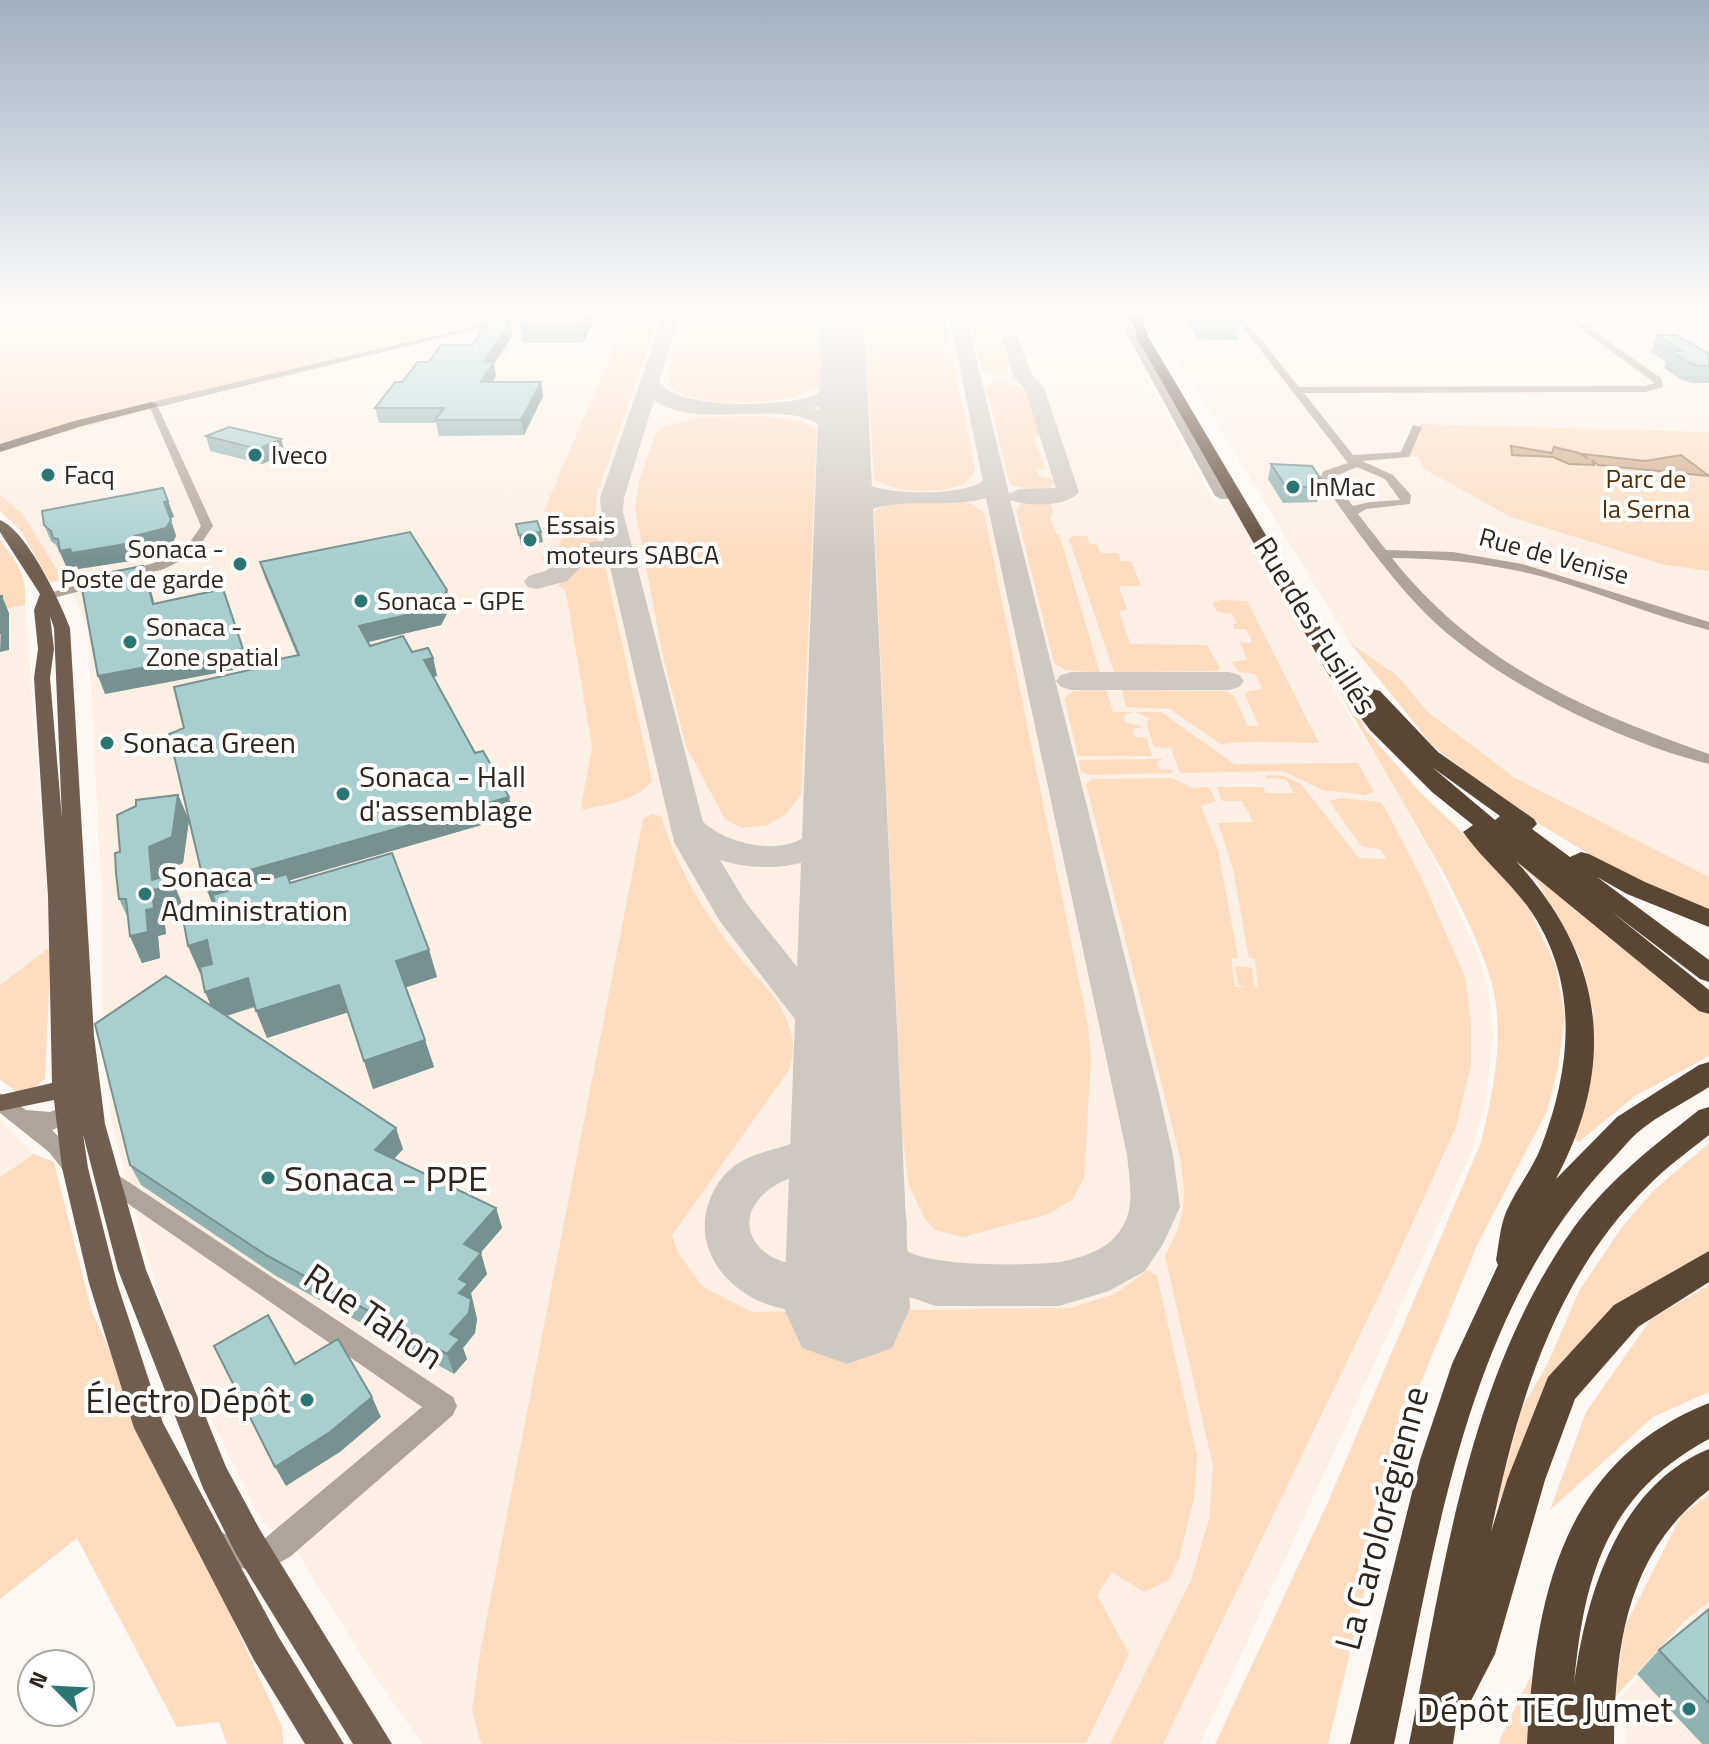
<svg xmlns="http://www.w3.org/2000/svg" width="1709" height="1744" viewBox="0 0 1709 1744" font-family="'Titillium Web',sans-serif">
	<style>
		.built { fill: #fcefe4 }
		.green { fill: #fddcc0 }
		.water { fill: #d3aa87; stroke: #a28267; stroke-width: 2 }
		.lines { fill: none; stroke-linecap: round; stroke-linejoin: round }
		.taxiway { fill: #cec8c2; fill-rule: evenodd }
		.runway { fill: #cec8c2; fill-rule: evenodd }
		.minor { fill: #afa49a; fill-rule: evenodd }
		.major { fill: #715e4e; fill-rule: evenodd }
		.highway { fill: #5b4633; fill-rule: evenodd }
		.wall { fill: #90b2b1 }
		.shaded-wall { fill: #769190 }
		.building { fill: #a8cfce; stroke: #769190; stroke-width: 2 }
		.poi-dot { fill: #2b7573; stroke: #fff; stroke-width: 3 }
		.labels { text-anchor: middle; stroke-width: 8; stroke-linejoin: round; paint-order: stroke }
		.far-poi-label { font-size: 26px; fill: #2e251c; stroke: #fff; text-anchor: start }
		.far-park-label { font-size: 26px; fill: #552e02; stroke: #fff }
		.far-street-label { font-size: 26px; fill: #2e251c; stroke: #fff }
		.street-label { font-size: 30px; fill: #2e251c; stroke: #fff }
		.poi-label { font-size: 30px; fill: #2e251c; stroke: #fff; text-anchor: start }
		.near-poi-label { font-size: 36px; fill: #2e251c; stroke: #fff; text-anchor: end }
		.near-street-label { font-size: 36px; fill: #2e251c; stroke: #fff }
	</style>
	<rect width="100%" height="100%" fill="#fdf8f3"/>
	<path class="built" d="M620,316H1026L1030,320L1115,319L1214,502L1232,503L1342,704L1380,763L1430,852L1477,951L1488,990L1493,1036L1485,1104L1471,1152L1200,1744H422L363,1658L297,1552L259,1517L174,1342L141,1236L110,1116L102,1004L101,888L88,630L77,602L23,514L0,495V450L84,424L399,349L454,333L472,335L534,322L618,320Z
		M1152,316H1709V432L1423,424L1665,565L1709,571V877L1515,778L1427,711L1398,676L1350,643Z
		M25,605L51,946L0,985V610Z
		M0,1120L34,1154L0,1177Z
		M1709,1602V1744H1628L1617,1703L1662,1646Z"/>
	<path class="green" d="M0,316H609L606,319L534,322L472,335L441,332L0,450Z
		M627,316H660L597,493L595,523L599,543L578,548L555,570L549,571L541,558L556,553L562,537H556L558,530L544,511Z
		M682,316H821L819,387C787,405 700,411 670,387L672,348Z
		M864,316H944L975,469C972,475 969,481 963,484C939,494 894,494 874,479Z
		M990,320L996,321L1009,374L996,375L982,371L973,332L979,325Z
		M1003,382L1026,389L1041,436L1034,437L1045,469L1037,470L1039,476L1055,480L1051,487L1030,490L1010,484L986,389L990,384Z
		M762,416L801,421L817,429L801,794L787,813L768,825L741,828L725,819L686,746L663,656L635,508L639,481L655,435L666,426L700,417Z
		M1422,424L1709,432V571L1665,565L1511,517L1424,469L1418,457L1408,456L1417,427Z
		M0,495L23,514L62,578L59,581L50,582L21,531L0,511Z
		M1050,501L1053,512L1050,517L1056,533L1059,534L1100,673L1065,670L1054,663L1016,510L1023,502Z
		M961,502L972,504L984,513L1088,1025L1091,1059L1084,1178L1072,1200L1049,1214L963,1237L935,1230L924,1217L909,1186L902,1133L874,512L887,503Z
		M1230,503L1367,731L1419,791L1491,860L1526,903L1555,964L1565,1017L1558,1068L1547,1111L1478,1243L1406,1419L1328,1744H1215L1328,1502L1480,1145C1492,1098 1503,1046 1495,998C1488,958 1463,913 1446,877Z
		M1074,536H1087L1090,544H1096L1101,553H1118L1121,561H1131L1141,586H1119L1127,610L1119,611L1130,644L1207,645L1220,668L1218,671L1114,672L1069,539Z
		M0,540C19,565 27,576 25,605L0,610Z
		M602,552L652,781C637,801 606,804 583,810L581,806L592,747L567,598L565,590L558,586L583,557Z
		M1220,600L1247,601L1319,743C1301,743 1233,740 1222,745L1170,709L1126,707L1122,690L1226,691L1234,696L1248,726H1259L1245,695L1246,692L1262,689L1255,674L1239,672L1232,662L1247,660L1240,642L1251,643V640L1246,629H1234L1233,624L1237,623L1232,614L1217,612L1213,603Z
		M1350,643L1398,676L1427,711L1515,778L1709,877V910L1617,871L1510,806L1432,745Z
		M1106,689L1113,712H1133L1124,715L1125,722L1144,727L1132,729L1135,737H1146L1152,756H1078L1064,698L1074,691Z
		M1135,712H1161L1234,764L1358,763L1374,792L1365,795L1323,790L1283,771L1180,773L1171,748L1154,747L1147,726L1149,718Z
		M1164,759L1157,762L1159,769L1172,770L1173,773L1089,775L1081,771L1079,760Z
		M1267,775L1284,776L1301,784L1359,858L1387,859L1380,849L1362,847L1329,801L1342,798L1380,802L1385,808L1421,877L1465,977L1471,1021V1064L1456,1127L1391,1270L1163,1744H1110L1191,1580L1209,1519L1213,1466L1165,1256C1186,1217 1187,1200 1180,1157L1086,784L1092,779L1172,778L1192,788L1209,787L1216,801L1201,806L1218,850L1238,958H1231L1235,987H1251L1238,986L1235,966L1252,968L1255,988H1258L1255,959L1249,958L1233,869L1218,823L1253,822L1242,801H1222L1217,787H1263L1266,793H1294L1286,779L1266,778Z
		M652,814L661,816C677,869 705,914 739,957C754,975 776,995 785,1016C794,1035 795,1051 789,1070L672,1235L678,1253L703,1287L752,1312L1070,1308L1115,1294L1148,1270L1157,1276L1197,1456L1194,1498L1179,1558L1169,1580L1144,1592L1112,1572L1097,1595L1129,1654L1086,1743L482,1744L480,1741L472,1710L480,1653L643,819Z
		M1485,832L1709,1016V1056L1635,1096L1579,1142L1572,1138L1591,1058L1593,1012L1582,962L1537,881Z
		M51,946L45,1079L23,1096L0,1080V985Z
		M1709,1143V1254L1675,1269L1635,1296L1528,1428L1492,1520L1522,1407L1547,1365L1579,1291L1622,1227L1653,1191Z
		M34,1154L54,1162L92,1312L282,1727L283,1744H227L219,1722L177,1727L77,1538L0,1599V1177Z
		M1709,1285V1392L1653,1417L1550,1510L1586,1412L1651,1319Z
		M1709,1494V1602L1684,1622L1614,1698L1625,1626L1681,1516Z
		M1531,1675L1530,1744H1499L1501,1737Z"/>
	<path class="water" d="M1511,446L1552,453L1554,447L1579,453L1588,459L1583,454L1645,461L1681,455L1709,476L1598,465L1592,460L1594,465L1569,464L1553,457L1512,455Z"/>
	<g class="lines">
		<path class="taxiway" d="M663,316H680L659,381C676,411 786,407 815,395C828,389 831,375 843,372L853,378L838,399L813,408C832,414 845,421 854,440L843,446L835,445C832,439 830,433 825,429C786,395 699,433 654,400L624,498L623,512L703,822C732,848 799,861 822,819C829,808 826,794 833,783L845,780L857,783L862,790C860,800 860,812 856,821C833,870 764,874 720,860L746,903L862,1048L867,1097L861,1134C887,1173 916,1199 904,1249C925,1267 1031,1266 1060,1262C1076,1259 1099,1252 1111,1241C1138,1216 1130,1187 1127,1155L986,498C951,508 914,499 879,507C861,511 854,529 835,524L831,519L851,499L862,496L848,493L832,474L843,467C853,470 855,477 863,482C884,496 963,496 983,481L949,316H966L1009,494L1019,489L1056,488L1025,389L1013,376L1002,340L1005,336H1017L1032,374L1044,388L1079,492C1066,508 1027,506 1010,500L1159,1093L1173,1155L1180,1207L1163,1244L1145,1271L1109,1291L1059,1306H936L877,1286C858,1297 837,1307 815,1310C744,1318 674,1250 719,1182C746,1143 790,1156 819,1127L823,1097L820,1052L719,920L674,842L607,554L588,559L567,581L537,589L528,587L524,581C530,572 538,575 547,570C572,558 565,542 604,541L600,498ZM832,1166L839,1178L829,1181C817,1206 832,1232 846,1253C779,1292 712,1227 774,1186C791,1175 814,1174 832,1166Z
			M1071,672H1229L1239,675L1244,681L1239,687L1229,690H1071L1061,687L1056,681L1061,675Z"/>
		<path class="runway" d="M822,316H864L910,1308L892,1348L847,1364L802,1348L784,1308Z"/>
		<path class="minor" d="M518,316H531L158,407L213,526L194,554L164,569L46,600L39,596L154,563L186,548L201,526L148,403Z
			M1117,316H1125L1225,493L1241,494V498L1221,499L1215,496Z
			M1234,316H1242L1299,387L1645,386L1655,383L1563,316H1572L1661,378L1663,387L1645,392L1304,393L1353,455L1401,452L1413,425L1422,427L1409,457L1362,461L1393,475L1411,495L1410,504L1366,509L1358,514L1386,550L1453,552L1522,564L1709,622V630C1653,616 1600,593 1544,577C1494,564 1444,558 1392,558C1475,663 1585,711 1709,754V764C1617,741 1492,680 1425,613C1385,572 1352,524 1319,478L1324,471L1348,463ZM1357,467L1385,479L1400,500L1370,502L1353,506L1331,478Z
			M0,1093L26,1110L50,1112L78,1101L86,1103L89,1109L86,1115L52,1130L83,1161L87,1168L83,1175L75,1177L67,1175L49,1152L0,1113Z
			M106,1167L453,1397L457,1406L453,1415L291,1556L260,1574L203,1555L198,1545L203,1535L213,1530L258,1544L422,1407L98,1183L94,1176L98,1169Z"/>
		<path class="major" d="M152,402L158,405L156,407L82,426L0,452V444L74,421Z
			M0,520C27,531 60,601 70,628L94,1036L105,1124L146,1270L226,1467L260,1530L392,1744H353L236,1554L203,1488L118,1270L83,1134L88,1168L117,1283L163,1423L278,1636L344,1744H305L254,1660L134,1428L89,1283L62,1168L54,1100L0,1111V1095L52,1083L48,896L34,678L38,649L34,610L40,594L0,532ZM50,616L54,628L62,819L50,678L54,649Z"/>
		<path class="highway" d="M1130,316H1141L1149,338L1347,672L1364,694L1373,689L1380,691L1438,752L1534,819L1537,824L1532,829L1570,857L1581,852L1589,854L1645,882L1709,909V927L1627,894L1597,877L1709,960V982L1700,979L1612,912L1709,990V1014L1699,1011L1516,861C1604,957 1618,1063 1556,1179L1617,1117L1699,1065L1709,1062V1087C1686,1102 1658,1115 1637,1133C1627,1142 1618,1154 1608,1164C1464,1318 1436,1545 1394,1744H1350L1420,1460L1452,1364L1498,1265L1496,1260C1499,1244 1500,1227 1506,1212C1516,1189 1532,1170 1541,1147C1572,1067 1580,980 1528,907C1508,880 1482,859 1463,832L1473,825L1432,792L1370,730L1328,674L1137,338ZM1432,767L1500,816L1495,820Z
			M1709,1107V1135C1689,1151 1666,1167 1648,1186C1554,1277 1516,1408 1491,1532L1507,1480L1548,1377L1614,1305L1709,1251V1282L1638,1327L1575,1399L1545,1480L1495,1654L1460,1722L1456,1724L1453,1744H1409C1444,1571 1466,1385 1568,1236C1602,1185 1651,1148 1699,1110Z
			M1709,1403V1439C1607,1494 1584,1575 1574,1684C1586,1595 1618,1486 1709,1449V1490C1626,1554 1615,1646 1614,1744H1527C1535,1600 1560,1462 1709,1403Z"/>
	</g>
	<path class="wall" d="M1022,316H1068V318L1023,319Z
		M1191,316H1236L1241,322L1238,340L1197,339L1190,327Z
		M510,323L512,336L494,364L496,376L493,382L543,396L524,435L439,436L436,423H379L375,408L429,362L472,345Z
		M592,325L583,343H523L520,326Z
		M1657,335L1709,354V383H1692L1680,379L1664,368L1666,362L1651,352Z
		M206,436L281,439L285,454L262,464L210,451Z
		M1271,464L1320,478L1319,485L1320,487L1317,502L1283,503L1268,479Z
		M168,501L174,517L170,518L176,536L172,544L141,553L143,559L78,569L77,566L67,568L56,545L51,541L44,525Z
		M260,562L447,590L450,608L441,625L368,642L370,646L412,652L433,658L437,676L433,677L475,753L509,797L513,816L290,880V882L429,950L437,977L406,987L425,1040L434,1067L373,1089L348,1012L267,1038L255,1007L226,1016L403,1149L394,1159L496,1208L502,1228L480,1253L487,1274L471,1293L477,1319L475,1333L463,1348L467,1359L454,1374L276,1276L141,1185L130,1165L212,1007L205,992L201,972L200,973L188,946L215,904L214,902L212,903L184,728L280,663L297,655L265,578Z
		M178,795L189,820L183,863L160,873L161,877L170,875L181,901L182,912L164,917L166,934L158,936L160,958L142,963L130,936L128,918L119,899L120,852Z
		M1709,1609V1744H1702L1637,1674L1659,1650Z"/>
	<path class="shaded-wall" d="M586,316H591L592,325L583,343L581,326Z
		M510,323L512,336L494,364L496,376L484,397L481,382L484,362Z
		M541,382L543,396L524,435L521,420Z
		M281,439L285,454L262,464L258,449Z
		M168,501L174,517L169,518L164,502Z
		M171,520L176,536L172,544L141,553L135,536Z
		M541,532L543,542L521,545L519,535Z
		M137,542L143,559L78,569L77,566L67,568L60,551Z
		M143,566L149,583L159,621L153,604Z
		M447,590L450,608L441,625L364,643L359,626Z
		M2,596L9,613V650L0,652Z
		M243,649L249,667L105,694L98,676Z
		M433,658L437,676L428,678L424,660Z
		M178,795L189,820L183,863L160,873L162,888L170,875L181,901L182,912L164,917L166,934L158,936L160,958L142,963L130,936L146,910L152,880L149,847Z
		M509,797L513,816L212,903L204,883Z
		M207,940L218,967L200,973L188,946Z
		M429,950L437,977L404,988L396,961Z
		M248,978L259,1005L217,1019L205,992Z
		M339,985L349,1012L267,1038L256,1011Z
		M425,1040L434,1067L373,1089L364,1061Z
		M396,1128L403,1149L383,1171L375,1150Z
		M496,1208L502,1228L470,1265L464,1244Z
		M481,1253L487,1274L471,1293L477,1319L475,1333L463,1348L467,1359L454,1374L447,1354L459,1293V1279Z
		M372,1397L381,1417L340,1452L286,1486L275,1467Z"/>
	<path class="building" d="M527,316H586L581,326H520Z
		M1196,316H1236L1241,322H1200Z
		M487,323H510L484,362H494L481,382H541L521,420H435L444,408H375L395,382H402L418,362H429L441,345H472Z
		M1657,335H1676L1709,354V366H1699L1686,361L1670,351H1682Z
		M229,427L281,439L258,449L206,436Z
		M1271,464L1312,466L1320,478H1314L1320,487H1286Z
		M163,488L168,501L164,502L171,520L166,528L135,536L137,542L72,553L70,549L60,551L58,539L53,538L51,531L44,525L42,511Z
		M537,521L541,532L519,535L516,524Z
		M410,532L447,590L437,608L359,626L370,646L403,636L412,652L428,648L433,658L424,660L475,753L483,751L509,797L204,883L169,734L184,728L174,687L280,663L279,659L299,655L260,562Z
		M143,566L153,604L223,589L243,649L98,676L80,578Z
		M0,596H2L1,633H0Z
		M178,795L172,837L149,847L152,880L170,875L171,886L152,890L154,908L146,910L148,932L130,936L126,899H119L116,873L115,853L120,852L117,815L136,806V800Z
		M392,853L429,950L396,961L425,1040L364,1061L339,985L256,1011L248,978L205,992L200,967L212,964L207,940L188,946L182,913L215,904L213,895L287,874L290,883Z
		M166,976L396,1128L375,1150L496,1208L464,1244L481,1253L459,1279L468,1284L459,1293L471,1299L469,1313L450,1334L460,1339L447,1354L266,1255L130,1165L95,1024Z
		M268,1315L295,1364L338,1339L372,1397L330,1432L275,1467L214,1346Z
		M1709,1609V1703L1659,1650Z"/>
	<linearGradient id="sky" x2="0" y2="1"><stop stop-color="#9fb0c1"/><stop offset="0.56" stop-color="#fefcfa"/><stop offset="1" stop-color="#fefcfa" stop-opacity="0"/></linearGradient>
	<rect width="1709" height="560" fill="url(#sky)"/>
	<g class="poi-dot">
		<circle cx="255" cy="455" r="8"/>
		<circle cx="48" cy="475" r="8"/>
		<circle cx="1293" cy="487" r="8"/>
		<circle cx="530" cy="540" r="8"/>
		<circle cx="240" cy="564" r="8"/>
		<circle cx="361" cy="601" r="8"/>
		<circle cx="130" cy="642" r="8"/>
		<circle cx="107" cy="743" r="8"/>
		<circle cx="343" cy="794" r="8"/>
		<circle cx="145" cy="894" r="8"/>
		<circle cx="268" cy="1178" r="8"/>
		<circle cx="307" cy="1400" r="8"/>
		<circle cx="1689" cy="1709" r="8"/>
	</g>
	<g class="labels">
		<g class="far-poi-label">
			<text x="271" y="464">Iveco</text>
			<text x="64" y="484">Facq</text>
			<text x="1309" y="496">InMac</text>
			<text x="546" y="534">Essais<tspan x="546" dy="30">moteurs SABCA</tspan></text>
			<text x="224" y="558" text-anchor="end">Sonaca -<tspan x="224" dy="30">Poste de garde</tspan></text>
			<text x="377" y="610">Sonaca - GPE</text>
			<text x="146" y="636">Sonaca -<tspan x="146" dy="30">Zone spatial</tspan></text>
		</g>
		<g class="far-park-label">
			<text x="1646" y="488">Parc de<tspan x="1646" dy="30">la Serna</tspan></text>
		</g>
		<g class="far-street-label">
			<text transform="translate(1554 556) rotate(15)" y="9">Rue de Venise</text>
		</g>
		<g class="street-label">
			<text transform="translate(1315 626) rotate(58)" y="10">Rue des Fusillés</text>
		</g>
		<g class="poi-label">
			<text x="123" y="753">Sonaca Green</text>
			<text x="359" y="787">Sonaca - Hall<tspan x="359" dy="34">d'assemblage</tspan></text>
			<text x="161" y="887">Sonaca -<tspan x="161" dy="34">Administration</tspan></text>
		</g>
		<g class="near-poi-label">
			<text x="284" y="1191" text-anchor="start">Sonaca - PPE</text>
			<text x="291" y="1413">Électro Dépôt</text>
			<text x="1673" y="1722">Dépôt TEC Jumet</text>
		</g>
		<g class="near-street-label">
			<text transform="translate(374 1316) rotate(34)" y="13">Rue Tahon</text>
			<text transform="translate(1381 1518) rotate(-75)" y="13">La Carolorégienne</text>
		</g>
	</g>
	<g transform="translate(56 1688) rotate(294)"><circle r="38" fill="#ffffff" stroke="#aba8a4" stroke-width="2"/>
	<path d="M0-6L14 30L0 20L-14 30Z" fill="#2b7573"/>
	<text y="-12" font-size="22" font-weight="bold" text-anchor="middle" fill="#2e251c">N</text>
	</g>
</svg>
